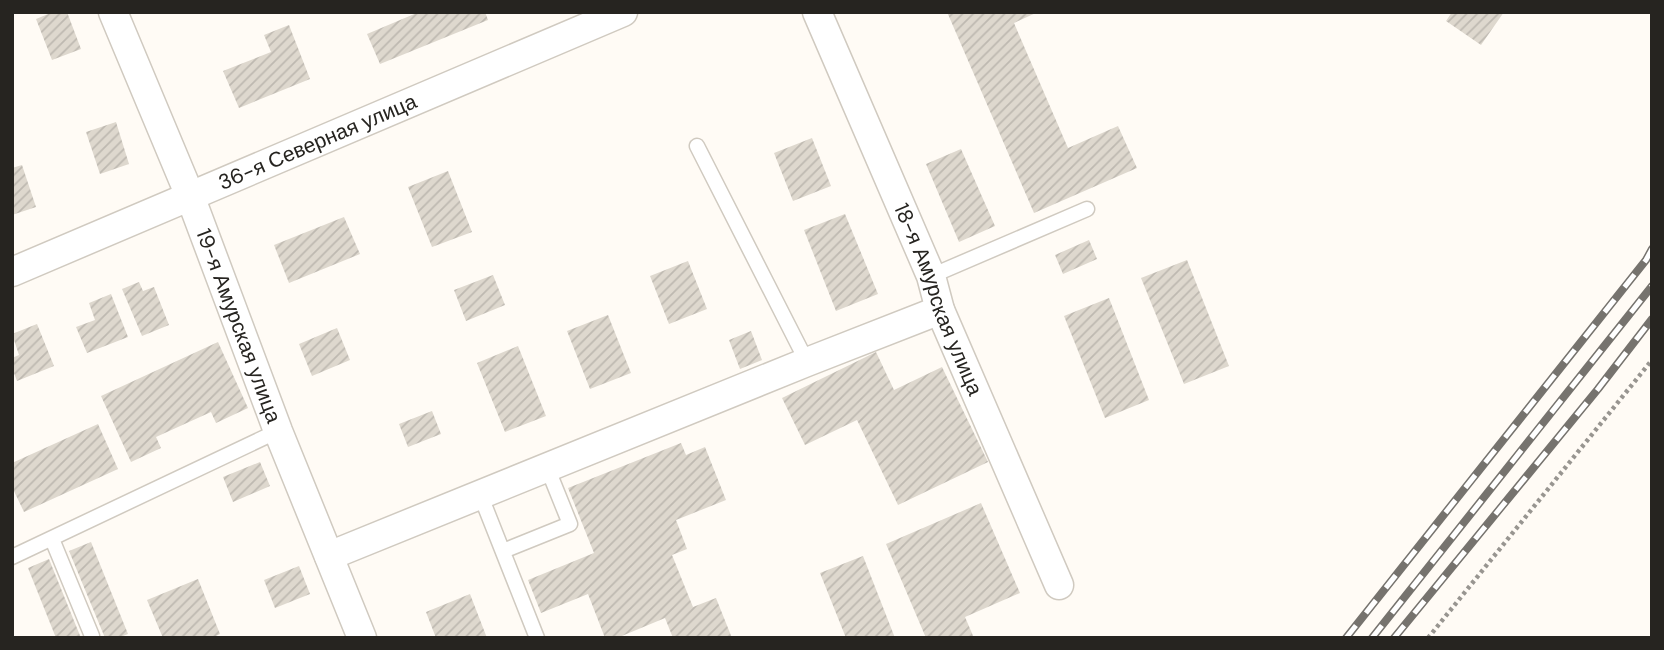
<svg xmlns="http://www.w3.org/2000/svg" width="1664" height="650" viewBox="0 0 1664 650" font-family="'DM Sans',sans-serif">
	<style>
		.building { fill: url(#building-hatch) }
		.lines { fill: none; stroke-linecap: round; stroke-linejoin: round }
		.service-casing { stroke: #d0cac0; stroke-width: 17 }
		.minor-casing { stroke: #d0cac0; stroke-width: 31 }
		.path { stroke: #989590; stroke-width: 4.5; stroke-dasharray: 3.5 3.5; stroke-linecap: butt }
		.service { stroke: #fff; stroke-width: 14 }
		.minor { stroke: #fff; stroke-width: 28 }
		.rail-casing { stroke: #76736e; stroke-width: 8 }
		.rail { stroke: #fff; stroke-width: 5; stroke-dasharray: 16; stroke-linecap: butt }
		.labels { text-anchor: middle; stroke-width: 5; stroke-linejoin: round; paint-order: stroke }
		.street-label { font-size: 21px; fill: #262420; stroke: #fff }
	</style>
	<defs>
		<pattern id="building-hatch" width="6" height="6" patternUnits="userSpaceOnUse" patternTransform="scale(1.75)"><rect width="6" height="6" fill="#ded8ce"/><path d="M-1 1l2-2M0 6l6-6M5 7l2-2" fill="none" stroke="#beb9b1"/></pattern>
	</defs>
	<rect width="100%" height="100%" fill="#fffbf5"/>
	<path class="building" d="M53,12H67L81,49L52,60L36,19Z
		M419,12H485L488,20L380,64L367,34Z
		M947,12H1038L1014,23L1068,148L1118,126L1137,168L1034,213Z
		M1452,12H1504L1481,45L1446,21Z
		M289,25L310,79L239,108L223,71L271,52L264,35Z
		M116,122L129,164L100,174L86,132Z
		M812,138L831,186L793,201L774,153Z
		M961,149L995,226L959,242L926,164Z
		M22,165L36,207L12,215V168Z
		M448,171L472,232L432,247L408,187Z
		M845,214L878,294L836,311L804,230Z
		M344,217L360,254L289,283L274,245Z
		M1089,240L1097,259L1063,274L1055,255Z
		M1187,260L1229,366L1184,384L1141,278Z
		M688,261L707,309L669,324L650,276Z
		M493,275L505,305L466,321L454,290Z
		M139,282L143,291L154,287L169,325L142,336L122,289Z
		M111,294L128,337L87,353L76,327L95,320L89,303Z
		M1109,298L1149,400L1105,418L1064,316Z
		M608,315L631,373L590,389L567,331Z
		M37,324L54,366L17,381L12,368V358L19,355L12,334Z
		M337,328L350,360L312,376L299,344Z
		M751,331L762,360L740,369L729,340Z
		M218,342L248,408L216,423L211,412L156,437L161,448L131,462L101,396Z
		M518,346L546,416L505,432L477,363Z
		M876,352L894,390L942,367L988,462L898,505L857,420L805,445L782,398Z
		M432,411L441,434L408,447L399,424Z
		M98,424L118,469L24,512L12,487V463Z
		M681,443L686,455L705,447L726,500L676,520L687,549L672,555L693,607L716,598L732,638H673L665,618L617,638H605L588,594L541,613L528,580L594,553L568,488Z
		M260,462L270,486L233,502L223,477Z
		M981,503L1020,593L965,617L974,638H926L886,544Z
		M91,542L128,634L118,638H105L69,551Z
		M863,556L895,638H846L820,573Z
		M49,559L81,638H56L28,568Z
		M299,566L310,594L275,608L264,580Z
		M198,579L220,634L212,638H163L147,600Z
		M470,594L487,638H436L426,612Z"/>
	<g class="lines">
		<defs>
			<path id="service" d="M697,146L807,362
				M931,276L1087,209
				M480,494L537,638
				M52,539L92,636
				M503,551L570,524L547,467
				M12,557L278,431"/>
			<g id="minor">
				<path id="s1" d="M113,12L190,196L278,431L362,638"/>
				<path id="s2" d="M817,12L931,276L940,310L1059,585"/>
				<path id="s3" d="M12,272L623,12"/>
				<path d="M329,556L807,362L940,310"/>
			</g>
		</defs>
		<use href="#service" class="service-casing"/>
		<use href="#minor" class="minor-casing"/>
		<path class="path" d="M1428,638L1652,360"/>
		<use href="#service" class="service"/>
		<use href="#minor" class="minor"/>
		<defs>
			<path id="rail" d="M1346,638L1646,260L1652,249
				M1372,638L1652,286
				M1394,638L1598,389L1652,319"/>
		</defs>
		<use href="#rail" class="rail-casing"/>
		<use href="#rail" class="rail"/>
	</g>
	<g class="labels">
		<g class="street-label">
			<text dy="7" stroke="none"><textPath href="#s3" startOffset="332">36-я Северная улица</textPath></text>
			<text dy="7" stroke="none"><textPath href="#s2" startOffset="312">18-я Амурская улица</textPath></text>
			<text dy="7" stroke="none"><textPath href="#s1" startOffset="338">19-я Амурская улица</textPath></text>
		</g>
	</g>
	<rect width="1664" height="650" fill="none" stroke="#262420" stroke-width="28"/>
</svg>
